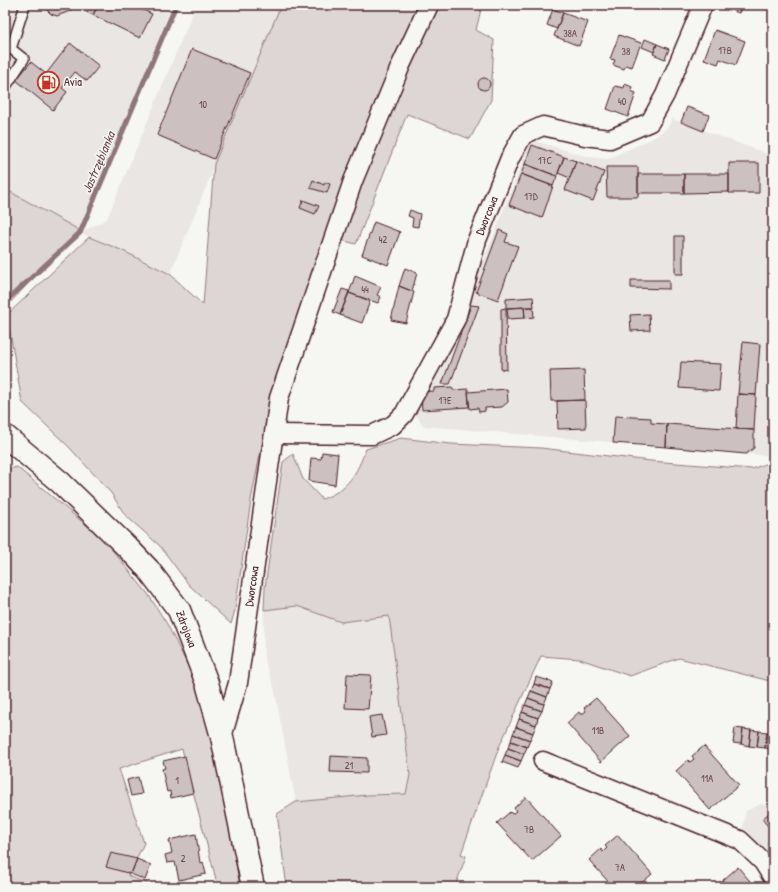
<svg xmlns="http://www.w3.org/2000/svg" width="778" height="892" viewBox="0 0 778 892" font-family="'Patrick Hand',sans-serif">
	<style>
		.built { fill: #e9e6e3 }
		.green { fill: #ddd6d5; stroke: #947a80 }
		.lines { fill: none; stroke-linecap: round; stroke-linejoin: round }
		.stream { stroke: #8e747a; stroke-width: 5 }
		.building { fill: #ccc1c0; stroke: #4a1f2b }
		.lane-casing { stroke: #4a1f2b; stroke-width: 12 }
		.street-casing { stroke: #4a1f2b; stroke-width: 21 }
		.secondary-casing { stroke: #4a1f2b; stroke-width: 25 }
		.lane { stroke: #f6f6f2; stroke-width: 9 }
		.street { stroke: #f6f6f2; stroke-width: 18 }
		.secondary { stroke: #f6f6f2; stroke-width: 22 }
		.labels { text-anchor: middle; stroke-width: 3; stroke-linejoin: round; paint-order: stroke }
		.number-label { font-size: 10px; fill: #6a4850 }
		.poi-label { font-size: 12px; fill: #4a1f2b; stroke: #f6f6f2; text-anchor: start }
		.street-label { font-size: 12px; fill: #4a1f2b; stroke: #f6f6f2 }
		.water-label { font-size: 13px; font-style: italic; fill: #6c4a52; stroke: #f6f6f2 }
	</style>
	<rect width="100%" height="100%" fill="#f6f6f2"/>
	<filter id="ink" filterUnits="userSpaceOnUse"><feTurbulence type="fractalNoise" baseFrequency=".025" numOctaves="2"/><feDisplacementMap in="SourceGraphic" scale="8" xChannelSelector="R" yChannelSelector="G"/><feConvolveMatrix kernelMatrix="1 2 1 2 8 2 1 2 1" color-interpolation-filters="sRGB"/></filter>
	<g filter="url(#ink)">
		<path class="built" d="M13,5H172L80,233L107,219L196,5H281L170,274L121,250L80,233L79,230L5,189V33Z
			M672,119L773,156V456L424,426L416,415L420,391L441,370L529,145L535,141L588,157L608,159L657,136L668,127Z
			M297,606L341,622L389,616L410,775L406,794L368,795L296,802L274,687L264,658V610Z
			M761,804L773,808V867L750,840L743,828L746,811Z"/>
		<path class="green" d="M281,5H482L476,30L494,40L491,100L470,139L407,114L356,244L327,236L272,395L251,500L235,610L231,624L189,585L160,546L125,515L111,493L69,447L22,402L7,315L89,237L121,250L170,274L203,305L214,164Z
			M5,189L79,230L5,308Z
			M401,438L451,444L541,448L651,461L752,469L773,461V645L770,681L679,658L630,676L580,659L541,656L499,747L461,854L466,856L455,887H287L277,814L296,802L368,795L406,794L410,775L389,616L341,622L297,606L264,610L265,587L283,462L293,454L303,479L322,499C348,490 357,473 366,449Z
			M17,467L105,541L148,594L167,624L194,678L215,741L240,887H218L182,749L119,769L144,843L128,876L157,887H5V470Z"/>
		<g class="lines">
			<path class="stream" d="M5,302L80,233L176,5"/>
		</g>
		<path class="building" d="M42,5H98L93,15L73,6L70,11L57,16L51,14Z
			M98,5H132L152,14L140,38L93,15Z
			M718,5H742L739,13Z
			M553,9L563,13L557,29L547,25Z
			M563,13L588,22L579,46L554,36Z
			M715,30L745,41L736,65L720,59L718,64L704,59Z
			M619,35L641,43L632,67L626,65L624,69L613,65L615,60L610,59Z
			M645,39L657,44L654,52L642,47Z
			M70,43L99,66L87,81L75,72L62,88L67,92L53,110L16,80L31,62L46,74Z
			M657,44L669,49L665,59L653,54Z
			M192,49L250,73L214,159L157,135Z
			M478 84a6 6 0 1 1 12 0a6 6 0 1 1-12 0Z
			M625,84L632,87L631,91L636,93L628,117L607,109L615,86L624,88Z
			M687,107L709,115L703,131L681,122Z
			M532,145L564,157L557,176L525,164Z
			M564,157L576,161L570,178L558,173Z
			M576,161L604,172L593,201L565,190Z
			M729,163H759V193H729Z
			M525,164L557,176L553,186L521,174Z
			M606,167H638V197H607Z
			M521,174L553,186L542,218L509,205Z
			M638,174H684V193H638Z
			M684,174H729V192L684,193Z
			M313,180L324,185L325,182L330,184L327,193L310,188Z
			M303,200L319,206L315,214L300,208Z
			M410,210L420,214L418,227L412,226L413,218L408,216Z
			M374,222L400,232L388,265L362,255Z
			M499,230L508,234L505,242L518,246L498,300L476,292Z
			M675,236H683V274H675Z
			M405,268L417,273L412,291L399,286Z
			M355,276L381,287L377,295L381,297L378,303L349,293Z
			M631,280H669V289L631,288Z
			M399,286L414,292L406,323L391,320Z
			M342,289L349,291L340,315L333,312Z
			M349,293L370,301L362,323L340,315Z
			M533,297L534,307L506,308V299Z
			M471,305L479,306L450,384H442Z
			M524,307H533L534,317L525,318Z
			M524,307L525,318L508,319L507,308Z
			M506,308L507,370L501,369V309Z
			M649,314L650,330L631,331L630,315Z
			M743,342L760,344L756,395L738,394Z
			M681,362L721,364L719,391L679,388Z
			M584,370L585,400L551,401L550,371Z
			M452,387L453,390L468,389L469,407L422,410L421,392L434,391V388Z
			M507,389L508,402L502,407L485,408V411L479,412L478,408L470,409L468,392Z
			M738,394L756,395L754,430L736,429Z
			M585,400L586,428L558,429L557,401Z
			M615,416L651,418V423L667,424L666,447L613,443Z
			M667,424L754,430V448L746,454L666,447Z
			M322,452L338,454L335,485L309,481L311,458L321,459Z
			M772,664H773V680L771,679Z
			M347,674L371,675L368,709L345,708Z
			M536,677L553,682L550,689L534,684Z
			M534,684L550,689L547,697L531,691Z
			M531,691L547,697L544,704L528,698Z
			M528,698L544,704L542,711L525,705Z
			M596,698L630,736L601,762L567,723L579,712L581,715L586,711L584,708Z
			M525,705L542,711L538,718L522,712Z
			M522,712L538,718L536,725L519,719Z
			M382,715L386,735L372,737L369,717Z
			M519,719L536,725L533,733L516,727Z
			M516,727L533,733L530,740L513,734Z
			M735,728L743,729L741,744L733,743Z
			M743,729L751,730L749,746L741,744Z
			M751,730L759,731L757,747L749,746Z
			M759,731L767,732L765,748L757,747Z
			M767,732L773,733V749L765,748Z
			M513,734L530,740L527,747L511,741Z
			M511,741L527,747L524,754L508,748Z
			M704,746L739,785L710,810L676,771L688,760L690,762L694,759L692,756Z
			M508,748L524,754L521,761L505,755Z
			M505,755L521,761L518,768L502,762Z
			M185,756L193,793L171,798L170,791L167,792L162,769L165,768L163,761Z
			M331,756L367,758V773L330,772Z
			M138,777L142,794L131,796L127,780Z
			M526,797L561,836L532,861L497,823L510,812L512,814L516,811L514,808Z
			M773,810V832L762,819Z
			M196,834L200,863L203,862L206,874L179,880L175,862L167,863L165,855L172,853L169,840Z
			M618,835L652,874L637,887H613L589,860L601,849L603,852L607,848L605,846Z
			M773,836V846L767,843H769Z
			M111,853L137,859L131,874L106,867Z
			M137,859L151,865L145,880L131,874Z
			M738,867L755,887H715Z"/>
		<g class="lines">
			<defs>
				<path id="lane" d="M5,44L24,59L5,88
					M11,49L25,5"/>
				<g id="street">
					<path id="s1" d="M275,434L372,435L393,425L404,414L456,319L477,240L510,158L523,135L543,126L585,136L610,139L650,122L665,95L703,5"/>
					<path id="s2" d="M222,737L238,683L279,398L353,181L401,65L429,5"/>
					<path d="M543,761L740,840L763,862L773,878"/>
				</g>
				<g id="secondary">
					<path id="s3" d="M5,436L60,482L127,547L148,569L179,610L207,683L222,737L253,887"/>
				</g>
			</defs>
			<use href="#lane" class="lane-casing"/>
			<use href="#street" class="street-casing"/>
			<use href="#secondary" class="secondary-casing"/>
			<use href="#lane" class="lane"/>
			<use href="#street" class="street"/>
			<use href="#secondary" class="secondary"/>
		</g>
	</g>
	<defs>
		<symbol id="fuel-ring" viewBox="-11 -11 22 22"><circle r="9.5" fill="#f6f6f2" stroke="#c8321e" stroke-width="1.5"/><path d="M-5.5-6h7V0h2V4h1.3V-2.5L3-4.5l.8-.8L6-3V5H2.5V1h-1V6h-7ZM-4.2-4.7v3.2H.2V-4.7Z" fill="#c8321e"/></symbol>
	</defs>
	<g fill-rule="evenodd">
		<use href="#fuel-ring" x="36" y="70" width="25" height="25"/>
	</g>
	<g class="labels">
		<g class="number-label">
			<text x="570" y="37">38A</text>
			<text x="725" y="54">17B</text>
			<text x="626" y="55">38</text>
			<text x="622" y="105">40</text>
			<text x="203" y="108">10</text>
			<text x="545" y="164">17C</text>
			<text x="531" y="200">17D</text>
			<text x="383" y="243">42</text>
			<text x="365" y="293">44</text>
			<text x="445" y="404">17E</text>
			<text x="598" y="734">11B</text>
			<text x="349" y="769">21</text>
			<text x="707" y="782">11A</text>
			<text x="177" y="784">1</text>
			<text x="529" y="833">7B</text>
			<text x="183" y="862">2</text>
			<text x="620" y="871">7A</text>
		</g>
		<g class="poi-label">
			<text x="64" y="86">Avia</text>
		</g>
		<g class="street-label">
			<text dy="4" stroke="none"><textPath href="#s1" startOffset="352">Dworcowa</textPath></text>
			<text dy="4" stroke="none"><textPath href="#s2" startOffset="154">Dworcowa</textPath></text>
			<text dy="4" stroke="none"><textPath href="#s3" startOffset="267">Zdrojowa</textPath></text>
		</g>
		<g class="water-label">
			<text transform="translate(98 162) rotate(-67)" y="5">Jastrzębianka</text>
		</g>
	</g>
	<rect width="778" height="892" fill="none" stroke="#f6f6f2" stroke-width="20"/>
	<rect x="10" y="10" width="758" height="872" fill="none" stroke="#4a1f2b" stroke-width="1.5" filter="url(#ink)"/>
</svg>
